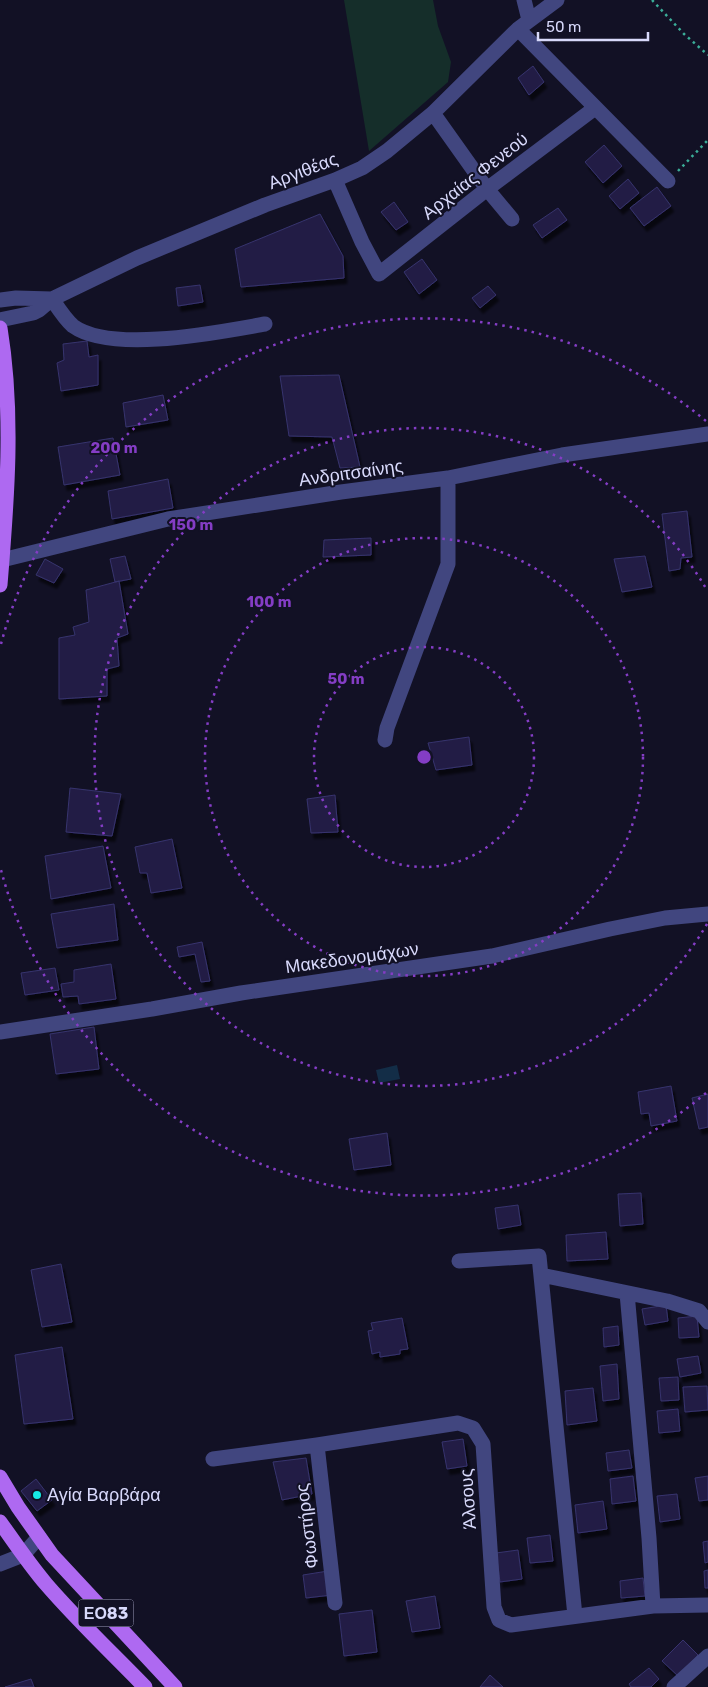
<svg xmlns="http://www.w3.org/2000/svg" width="708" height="1687" viewBox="0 0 708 1687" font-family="Rubik,sans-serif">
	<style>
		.green { fill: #152e2a }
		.water { fill: #132d47 }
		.building { fill: #221f44; stroke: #37336e; filter: url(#shadow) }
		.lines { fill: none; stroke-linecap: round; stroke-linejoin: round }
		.path { stroke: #3bad98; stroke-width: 2.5; stroke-dasharray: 2.5 4; stroke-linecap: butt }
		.minor { stroke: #41467f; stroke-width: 15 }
		.major { stroke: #ae69f1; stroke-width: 15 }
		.ring { fill: none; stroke: #843dc5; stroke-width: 2.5; stroke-dasharray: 2.5 5 }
		.poi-dot { fill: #16eae5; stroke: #121125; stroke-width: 2 }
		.labels { text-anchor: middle; stroke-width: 4; stroke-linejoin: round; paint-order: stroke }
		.shield { fill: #121125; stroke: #9d9dbb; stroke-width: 1 }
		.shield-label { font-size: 16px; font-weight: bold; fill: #d8d9fb }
		.street-label { font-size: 18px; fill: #d8d9fb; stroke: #121125 }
		.poi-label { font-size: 18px; fill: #d8d9fb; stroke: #121125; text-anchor: start }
		.centre { fill: #843dc5; stroke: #121125; stroke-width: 2.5 }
		.ring-label { font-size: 15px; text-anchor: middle; font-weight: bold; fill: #843dc5; stroke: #121125; stroke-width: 4; stroke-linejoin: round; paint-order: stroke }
	</style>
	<defs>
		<filter id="shadow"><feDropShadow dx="3" dy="5.5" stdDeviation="1" flood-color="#0009"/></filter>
	</defs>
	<rect width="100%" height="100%" fill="#121125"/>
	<path class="green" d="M344,0H433L438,26L451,62L448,82L369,151Z"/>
	<path class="water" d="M397,1065L400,1079L379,1083L376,1070Z"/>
	<path class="building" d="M533,66L544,82L529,95L518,78Z
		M604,145L622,166L603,183L585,162Z
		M628,179L639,193L620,209L609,196Z
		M657,187L671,206L644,226L630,208Z
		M394,202L408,222L396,230L381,212Z
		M558,208L567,220L542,238L533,225Z
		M320,214L343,256L344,278L241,287L235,249Z
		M422,259L437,280L419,294L404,272Z
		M200,285L203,302L178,306L176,288Z
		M488,286L496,295L480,308L472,298Z
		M87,341L89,357L98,355V385L61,391L57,363L64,360L63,344Z
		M339,375L360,467L340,468L332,437L289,436L280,376Z
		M163,395L168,420L126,427L123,403Z
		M113,438L120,475L64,485L58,447Z
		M168,479L173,508L112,519L108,491Z
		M687,511L692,557L681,558L680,569L669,571L662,514Z
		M371,538V555L323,557L324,540Z
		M125,556L131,579L115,582L110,559Z
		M645,556L652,587L622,592L614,559Z
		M45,559L63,569L54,583L36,575Z
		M119,581L128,634L117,638L119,666L107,669V696L59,699V638L75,635L73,627L89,622L86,590Z
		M469,737L472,765L436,770L428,743Z
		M70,788L121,794L112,836L66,832Z
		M335,795L338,832L311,833L307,799Z
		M172,839L182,888L151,893L147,873H140L135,847Z
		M103,846L111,888L51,899L45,856Z
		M114,904L118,940L57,948L51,914Z
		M202,942L210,981L201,982L195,954L179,957L177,947Z
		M111,964L116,999L79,1004L78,996L63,997L61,984L74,982V970Z
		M55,968L59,990L25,995L21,973Z
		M94,1027L99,1069L56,1074L50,1034Z
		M671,1086L677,1121L651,1126L649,1113L641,1114L638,1092Z
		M708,1094V1127L699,1129L692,1098Z
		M387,1133L391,1165L354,1170L349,1139Z
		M641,1193L643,1224L620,1226L618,1194Z
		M518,1205L521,1225L498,1229L495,1208Z
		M606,1232L608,1259L567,1261L566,1235Z
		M61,1264L72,1322L42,1327L31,1270Z
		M666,1305L668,1321L645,1325L642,1309Z
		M697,1316L699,1337L679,1338L678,1318Z
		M402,1318L408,1349L400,1350V1354L380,1357V1352L372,1354L368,1331L373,1330L371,1323Z
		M618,1326L619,1345L604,1347L603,1328Z
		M62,1347L73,1419L24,1424L15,1355Z
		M698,1356L701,1373L680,1377L677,1359Z
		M617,1364L619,1399L603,1401L600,1366Z
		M678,1377L679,1400L661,1401L659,1378Z
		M707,1386L708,1410L685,1412L683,1387Z
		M593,1388L597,1421L567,1425L565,1391Z
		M678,1409L680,1431L659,1433L657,1411Z
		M463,1439L467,1466L447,1469L442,1442Z
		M629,1450L632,1468L608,1471L606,1453Z
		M306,1458L312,1494L282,1500L273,1462Z
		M633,1476L636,1501L612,1504L610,1479Z
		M708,1476V1500L699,1501L695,1478Z
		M36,1479L52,1500L37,1511L21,1491Z
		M677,1494L680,1519L660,1522L657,1496Z
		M603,1501L607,1529L578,1533L575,1505Z
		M550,1535L553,1561L530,1563L527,1538Z
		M708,1541V1562L705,1563L703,1542Z
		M518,1550L522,1579L500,1582L496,1553Z
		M708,1570V1588H705L704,1571Z
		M328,1571L332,1595L306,1598L303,1575Z
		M643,1578L645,1596L621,1598L620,1581Z
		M435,1596L440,1628L412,1632L406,1601Z
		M372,1610L377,1652L344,1656L339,1614Z
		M683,1640L698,1655L678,1676L662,1661Z
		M649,1668L659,1679L651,1687H631L629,1684Z
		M490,1675L503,1687H480Z
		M31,1679L34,1687H5Z"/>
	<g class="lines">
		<path class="path" d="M652,0L684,34L708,55
			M678,171L708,140"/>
		<path class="minor" d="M524,0L529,20
			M518,29L668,181
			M433,113L487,189L512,219
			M335,180L362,242L379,274L487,189L595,108
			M0,300L16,298L52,299C58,308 65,319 73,326C112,354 219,332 265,324
			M0,320L33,313L39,310L52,299L137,258L265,205L335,180L362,168L387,151L433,113L518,29L557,0
			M2,560L168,519L341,492L448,478L562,455L708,434
			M385,740L387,728L448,564V478
			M0,1032L152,1009L241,993L492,956L610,929L665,918L708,914
			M459,1261L539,1256L575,1616
			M541,1275L667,1301L699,1311L708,1322
			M627,1293L649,1538L653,1606
			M317,1445L335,1603
			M213,1459L317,1445L458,1423L473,1428L483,1444L494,1607L499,1620L511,1625L653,1606L708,1605
			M0,1564L23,1555L39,1537
			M674,1687L708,1656"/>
		<path class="major" d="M0,328C14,413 7,500 0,585
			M0,1477L18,1507L52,1555L175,1687
			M0,1522C15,1543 29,1564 46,1584C77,1620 112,1653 145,1687"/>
	</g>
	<g class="ring">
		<circle cx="424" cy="757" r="110"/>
		<circle cx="424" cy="757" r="219"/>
		<path d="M707 924A329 329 0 1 1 707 590"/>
		<path d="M706 1093A438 438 0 0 1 1 870M1 644A438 438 0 0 1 706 421"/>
	</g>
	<circle class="poi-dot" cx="37" cy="1495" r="5"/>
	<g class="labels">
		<rect class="shield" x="78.5" y="1599.5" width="55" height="27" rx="4"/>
		<g class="shield-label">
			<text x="106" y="1619">ΕΟ83</text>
		</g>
		<g class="street-label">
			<text transform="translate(303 171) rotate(-21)" y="6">Αργιθέας</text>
			<text transform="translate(475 176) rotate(-38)" y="6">Αρχαίας Φενεού</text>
			<text transform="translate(351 473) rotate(-8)" y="6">Ανδριτσαίνης</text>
			<text transform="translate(352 958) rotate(-8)" y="6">Μακεδονομάχων</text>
			<text transform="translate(468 1499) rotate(-94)" y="6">Άλσους</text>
			<text transform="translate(307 1526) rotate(-97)" y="6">Φωστήρος</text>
		</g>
		<g class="poi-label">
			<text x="47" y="1501">Αγία Βαρβάρα</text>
		</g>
	</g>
	<circle cx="424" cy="757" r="8" class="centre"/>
	<g class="ring-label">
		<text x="114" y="453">200 m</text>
		<text x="191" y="530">150 m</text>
		<text x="269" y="607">100 m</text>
		<text x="346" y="684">50 m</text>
	</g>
	<path d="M538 32v8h110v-8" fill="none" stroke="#d8d9fb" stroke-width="2.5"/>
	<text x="546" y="32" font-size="15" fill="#d8d9fb" stroke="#121125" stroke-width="4" paint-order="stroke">50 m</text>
</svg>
